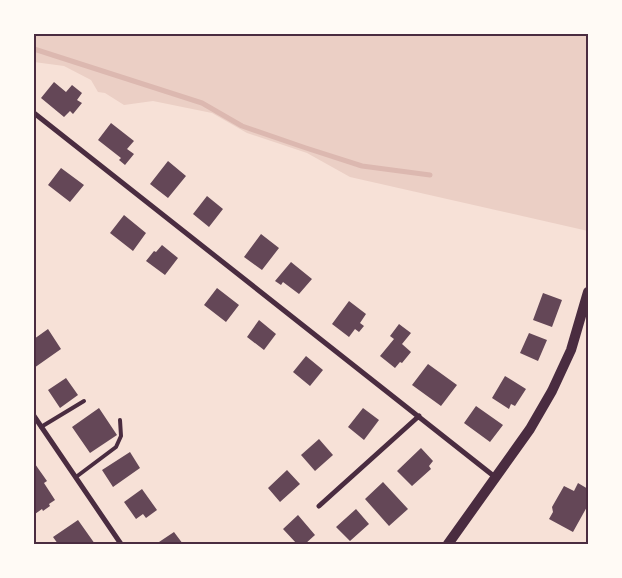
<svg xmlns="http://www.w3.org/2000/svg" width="622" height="578" viewBox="0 0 622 578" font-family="'Roboto Condensed',sans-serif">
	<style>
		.green { fill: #ebcfc5 }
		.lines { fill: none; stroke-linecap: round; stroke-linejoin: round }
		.stream { stroke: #dcb8b0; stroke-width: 5 }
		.building { fill: #644757 }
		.service { stroke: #4a2c40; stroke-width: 4 }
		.minor { stroke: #4a2c40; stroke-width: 5 }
		.secondary { stroke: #4a2c40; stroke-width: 10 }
		.neatline { fill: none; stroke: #4a2c40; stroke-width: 2 }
	</style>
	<rect width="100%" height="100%" fill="#f7e1d7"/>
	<path class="green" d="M34,34H588V231L350,177L307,153L247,133L212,113L153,101L124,105L105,93L98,92L91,80L64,66L34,62Z"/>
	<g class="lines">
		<path class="stream" d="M34,49L202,103L242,126L306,148L362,166L430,175"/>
	</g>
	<path class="building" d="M54,82L66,92L72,85L82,93L77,100L82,103L73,114L70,111L64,117L41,98Z
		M111,123L134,141L127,149L134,154L125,165L119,160L121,158L98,140Z
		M168,161L186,176L168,198L150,184Z
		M61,168L84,185L70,202L48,185Z
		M207,196L223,209L209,227L193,214Z
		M124,215L146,233L133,251L110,233Z
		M261,234L279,248L262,270L244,257Z
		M162,245L178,258L165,275L146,261L154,251L156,252Z
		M291,262L312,279L299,294L283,282L281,285L275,281Z
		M217,288L239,305L226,322L204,305Z
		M543,293L562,300L552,327L533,320Z
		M349,301L366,314L360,323L364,326L359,332L355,329L349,337L332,324Z
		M259,320L276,334L264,350L247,337Z
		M399,324L411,333L402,344L411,352L402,363L400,362L395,368L380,356L394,339L390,336Z
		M48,329L61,349L34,368V339Z
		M529,333L547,340L538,361L520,353Z
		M306,356L323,370L310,386L293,372Z
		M428,364L457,385L441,406L412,385Z
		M505,376L526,389L515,406L511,404L509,409L492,398Z
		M66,378L78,395L60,408L48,390Z
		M476,406L503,425L490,442L464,423Z
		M99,408L117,435L90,453L72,427Z
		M363,408L379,420L364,440L348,427Z
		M319,439L333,455L315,471L301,455Z
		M421,448L433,461L429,466L431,469L412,486L397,471Z
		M130,452L140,468L113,487L102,470Z
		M35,464L47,481L44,483L55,500L49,504L50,506L43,511L42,509L35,514L34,512V466Z
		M287,470L300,484L280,502L268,488Z
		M383,482L408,509L389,526L365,499Z
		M578,483L588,489V505L573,532L549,519L553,512L552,507L564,486L574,491Z
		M142,489L157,510L146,518L143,514L136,519L124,502Z
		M356,509L369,524L350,541L336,527Z
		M298,515L315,535L305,544H297L283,529Z
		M78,520L95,544H58L53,537Z
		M174,532L183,544H156Z"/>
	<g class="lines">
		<path class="service" d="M41,427L84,401
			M76,477L116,447L121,436L120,420"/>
		<path class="minor" d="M34,113L495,477
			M34,416L121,544
			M319,506L419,416"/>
		<path class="secondary" d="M448,544L530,429L552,391L571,350L588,292"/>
	</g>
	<rect width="622" height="578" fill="none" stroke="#fffaf5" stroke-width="70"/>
	<rect x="35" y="35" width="552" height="508" class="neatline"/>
</svg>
